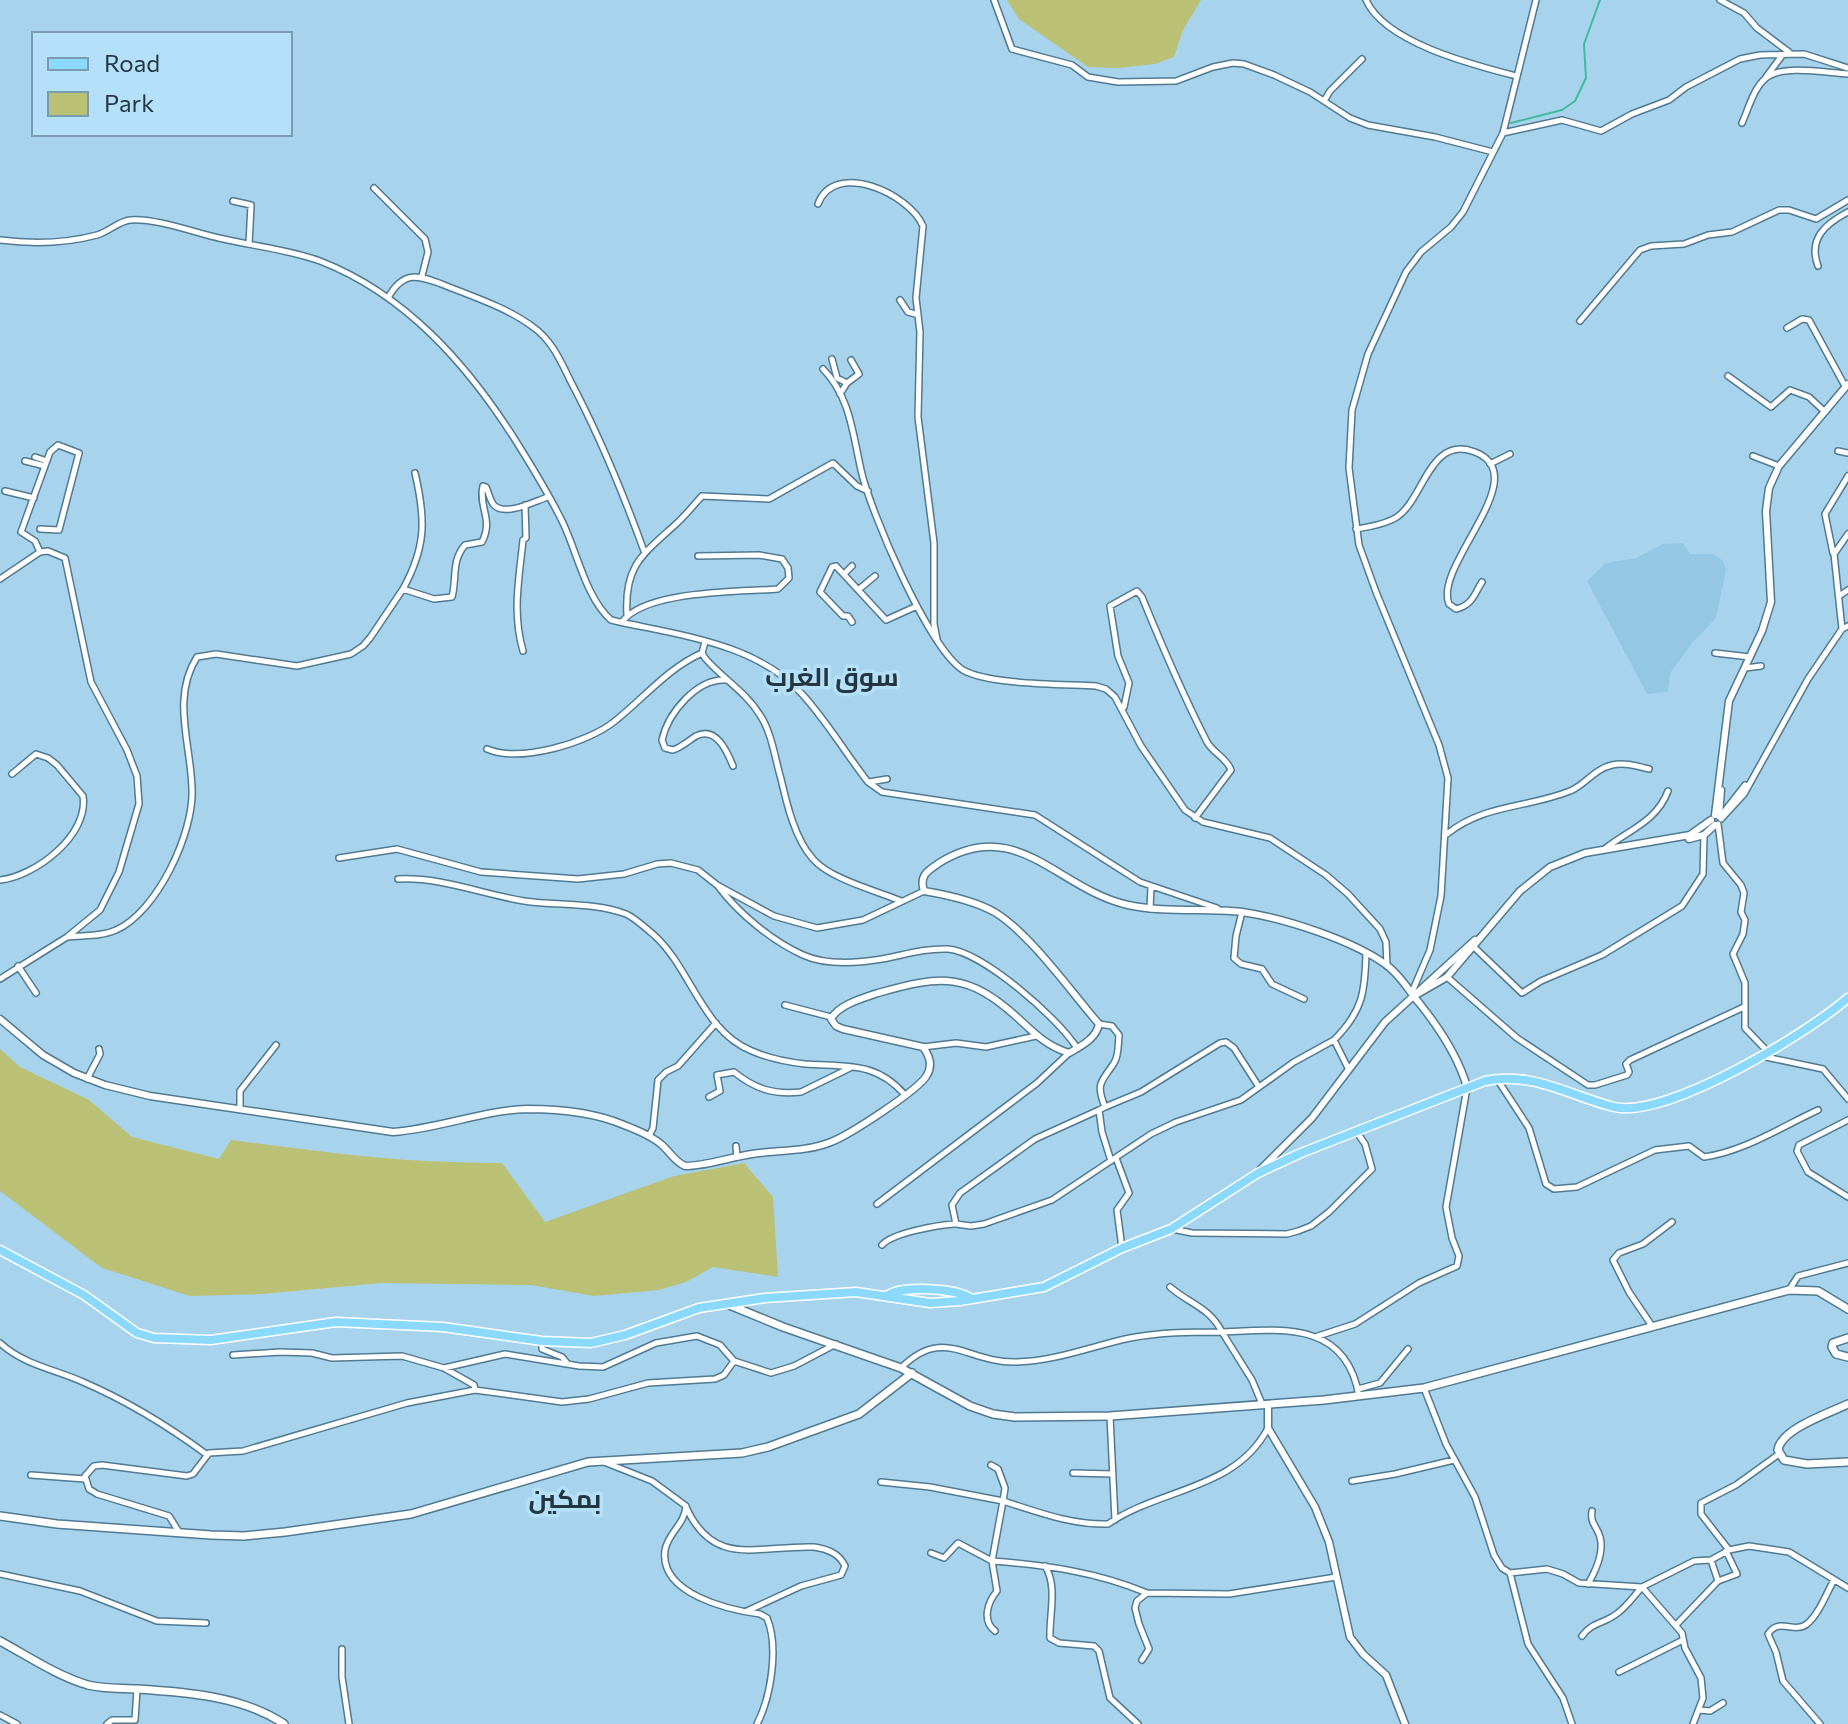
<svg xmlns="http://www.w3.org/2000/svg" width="1848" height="1724" viewBox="0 0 1848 1724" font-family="Commissioner,Cairo,sans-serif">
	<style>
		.built { fill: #94c7e3 }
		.green { fill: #bbc174 }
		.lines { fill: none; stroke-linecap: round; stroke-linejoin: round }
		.stream { stroke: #40ba9b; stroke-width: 2 }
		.minor-casing { stroke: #507a90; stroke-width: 8 }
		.tertiary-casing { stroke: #507a90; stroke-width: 9 }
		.secondary-casing { stroke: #507a90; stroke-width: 10 }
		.primary-casing { stroke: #fff; stroke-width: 11 }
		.minor { stroke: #fff; stroke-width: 5 }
		.tertiary { stroke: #fff; stroke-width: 6 }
		.secondary { stroke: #fff; stroke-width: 7 }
		.primary { stroke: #8bdafd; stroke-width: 8 }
		.labels { text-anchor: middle; stroke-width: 7; stroke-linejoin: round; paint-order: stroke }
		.quarter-label { font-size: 26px; font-weight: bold; fill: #243640; stroke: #b4e0fa }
	</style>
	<rect width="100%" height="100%" fill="#a7d3ec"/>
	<path class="built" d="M1683,543L1690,554H1713L1723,561L1726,570L1716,618L1693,642L1670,673L1668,692L1647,694L1587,581L1606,563L1636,558L1663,544Z"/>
	<path class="green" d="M1007,0H1201L1183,30L1174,57L1155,64L1118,68L1088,67L1019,19Z
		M0,1049L20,1067L89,1100L132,1137L219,1159L231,1140C321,1152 410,1164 502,1163L545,1222L674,1176L744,1163L773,1197L778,1277L713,1267L686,1282L658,1290L594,1296L531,1285L381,1283L262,1294L190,1296L102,1268L0,1191Z"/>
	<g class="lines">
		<path class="stream" d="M1511,123L1562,110L1575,101L1586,78L1584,44L1600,0"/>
		<defs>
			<path id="minor" d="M994,0L1012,49L1072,65L1088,77L1118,82L1176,81L1213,67L1233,63L1244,64L1274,75L1310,92L1350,118L1368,125L1435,137L1493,152
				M1366,0C1385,43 1474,65 1516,76
				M1720,0L1744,13L1757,28L1789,52
				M1766,77L1781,57
				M1324,101L1330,91L1362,59
				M1742,123C1748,110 1754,87 1766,78C1783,64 1827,73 1848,74
				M1503,133L1562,120L1601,131L1632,114L1669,100L1686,87L1740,59L1760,55L1804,54L1848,68
				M374,188L425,239L428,252L422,276
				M233,201L251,205L249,244
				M818,204C834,160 909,193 923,226L916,298L920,332L918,417L934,543V624L937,639
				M0,240C31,244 67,243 97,235C108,232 119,221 130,220C151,217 197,233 219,238C252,246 287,249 320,261C405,294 466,363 514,438C531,465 549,494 563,523C577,552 586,598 611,620C676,635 755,642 802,694C826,720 846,754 868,782L882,792L1035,815L1140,882L1217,908
				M1818,266C1808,239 1825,224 1848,212
				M388,298C403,270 419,275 444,285C474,297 508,308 533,327C552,340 561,362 571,382C600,437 623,493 644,551
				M900,300L908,312L915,314
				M1580,321L1640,250L1651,246L1684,244L1708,235L1732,232L1779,210H1789L1816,219L1848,200
				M1787,328L1802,319L1809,320L1845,386
				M832,359L837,378L847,383
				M823,369C850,396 853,435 861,470C870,511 929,649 963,670C989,685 1064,684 1096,686L1106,689L1115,697L1141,746L1185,810L1203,822L1270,838L1326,875L1348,894L1380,929L1386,942L1387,966
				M1728,376L1771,407L1790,390L1809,397L1824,411
				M840,394L847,383L859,374L851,360
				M1838,451L1848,453
				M1753,456L1779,466
				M35,457L47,461
				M25,461L45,466
				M1490,464L1510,454
				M5,491L34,498
				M1356,529C1369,527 1386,524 1397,517C1424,499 1430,434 1475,452C1536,476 1433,565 1449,604L1456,609C1473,605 1474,594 1482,582
				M40,552L35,541L21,532L50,452L58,445L79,453L59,530L40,529
				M1833,553L1825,514L1848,476
				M844,574L852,566
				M0,579L40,552L48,551L65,558L91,682L127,750L137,776L139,804L119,872L100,910L67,937L0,979
				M403,589C426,547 426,520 415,473
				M858,590L875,576
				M1839,596L1848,590
				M627,615C624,566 642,555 676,524C685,516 693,506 702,496L769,499L833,463L857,486L868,491
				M622,622C645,590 740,592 778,589L789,578L788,568L782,559L759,555L698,556
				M852,622L848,616H843L820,592L832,567L836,566L886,620L917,606
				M1842,629L1834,554L1848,534
				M705,642L702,653L705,658C722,678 746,692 760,715C772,733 775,759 781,779C787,805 795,839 813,859C830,879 877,891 901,901
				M523,651C512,612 519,580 523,540L526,538L525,505
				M1715,653L1750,657
				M1745,668L1761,666
				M726,680C697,678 668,713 662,740L665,748L673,750C682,747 688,741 696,736C716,726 727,751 733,766
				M1124,707L1129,683L1118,656L1110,606L1137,591L1142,597C1162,646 1183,695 1207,742C1213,753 1227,758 1231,770L1195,818
				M487,749C520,763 588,743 615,721C644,698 668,668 702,653
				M869,782L887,779
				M1720,817L1745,785
				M1721,819L1744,794L1808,679L1842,629L1848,626
				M1718,824L1723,863L1741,885L1744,893L1741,912L1745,920L1743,934L1733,954L1745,983V1028L1768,1052
				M1447,834C1484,804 1528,808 1570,791C1585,785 1594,769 1612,765C1624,762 1637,766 1649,769
				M1606,848C1629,830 1657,821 1668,791
				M339,858L397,849L481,872L578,879L624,874L657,864L671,863L698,870L717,885L774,916L817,928L863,920L924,891
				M398,879C442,877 481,894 524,901C558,906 593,902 626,914C635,918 647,929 655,936C691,969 703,1032 752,1051C768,1058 787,1062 805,1064C845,1067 876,1061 905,1095
				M0,880C36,876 89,835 83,796L57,765L48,758L36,754L12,774
				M718,886C738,913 772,941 803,955C825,965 858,963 882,959C904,955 925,948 948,949C983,952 1058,1018 1077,1048
				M1150,909L1151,887
				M1242,912L1236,936L1234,958L1241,964L1262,969L1272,984L1304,999
				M67,937C82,935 101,937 116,930C157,912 194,833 192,789C191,744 171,698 197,657L216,654L297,666L351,654L363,646L370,638L403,589L434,599L452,597C457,579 451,561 465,545L482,542C494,519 478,508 483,486L486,487C489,493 490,502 495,506C507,516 535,501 548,497
				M1474,947L1522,993L1541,981L1602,955L1682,906L1703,874L1704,835
				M18,966L36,993
				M1447,977L1517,1038L1588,1085H1595L1627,1075L1629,1072L1626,1064L1630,1060L1744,1007
				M1412,992L1430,950L1441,896L1448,778L1439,745L1376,592L1359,545L1349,468L1352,410L1368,354L1406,272L1421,252L1451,227L1463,212L1503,133L1536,0
				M785,1005L831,1017
				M1099,1024L1112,1026L1119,1035C1118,1044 1119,1056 1114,1063C1102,1082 1095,1082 1105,1107L1099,1110L1102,1132L1111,1161
				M1334,1040C1363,1011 1365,992 1366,953
				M923,1047L956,1043L986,1047L1036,1036
				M1761,1056L1823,1069L1848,1099
				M87,1079L100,1054L99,1049
				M1497,1079L1529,1128L1546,1184L1554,1189L1577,1187L1655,1150L1689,1146L1704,1157C1743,1152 1783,1126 1818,1110
				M709,1097L720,1091L717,1075L734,1072C755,1089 774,1095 801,1092L852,1067
				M1105,1107L1141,1092L1220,1043L1226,1042L1234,1048L1259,1087
				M240,1108V1091L276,1045
				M1099,1110L1035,1139L960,1193L952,1205L956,1224L971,1226L984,1224L1052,1200L1151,1134L1176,1122L1241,1100L1294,1062L1334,1040L1348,1068
				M1848,1120L1799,1145L1797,1151L1808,1172L1848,1197
				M649,1136L653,1128L658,1080L666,1072L678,1066L716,1023
				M736,1146L737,1157
				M1116,1158L1129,1193L1117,1210L1122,1248
				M877,1204L1037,1083L1069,1053
				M1172,1229L1192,1233L1287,1234L1298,1231L1311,1226L1329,1212L1372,1169L1365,1144L1356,1131
				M882,1245C892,1233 938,1225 955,1224
				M1170,1287C1191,1305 1209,1307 1222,1332C1283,1329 1346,1321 1359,1396
				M1789,1290L1798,1276L1848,1263
				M1652,1326L1629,1292L1613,1260L1619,1253L1643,1244L1672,1222
				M1318,1336L1355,1324L1419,1283L1457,1266L1459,1256L1452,1238L1446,1207L1467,1088
				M542,1342V1349L562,1357L567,1363
				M0,1343C24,1365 54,1369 83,1382C127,1401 168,1426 206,1454
				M233,1355L280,1352L312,1353L332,1358L402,1356L444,1368L474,1385L475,1390
				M444,1368L505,1354L579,1366L603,1367L656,1343L697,1336L720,1345L734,1361L771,1373L794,1366L836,1344
				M901,1368C944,1325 967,1363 1016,1362C1056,1361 1092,1346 1130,1338C1161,1332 1191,1332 1222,1332L1252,1380L1262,1404
				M1424,1388L1446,1444L1475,1497L1494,1555L1502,1568L1510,1573L1528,1644L1563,1698L1572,1724
				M1358,1389L1380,1383L1408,1349
				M1110,1416L1115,1520
				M604,1462L652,1481L686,1506C685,1524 668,1533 665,1550C659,1594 729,1610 760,1614L767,1618C779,1647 771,1697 757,1724
				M1073,1473L1113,1474
				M31,1475L85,1479
				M1352,1481L1395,1474L1454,1460
				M881,1482L930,1487L1003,1501L1005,1488L998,1469L991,1465
				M686,1507C714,1569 758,1545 814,1547C827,1549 839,1553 845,1566L841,1575L801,1586L747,1611
				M179,1532L169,1516L97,1494L89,1489L85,1476L94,1466L102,1465L187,1476L193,1474L209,1453L243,1451L407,1403L475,1390L562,1402L589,1399L648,1383L715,1379L724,1375L734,1361
				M1729,1550L1701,1514V1503L1736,1485L1779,1454
				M931,1553L944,1558L958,1543L992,1561L1003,1501C1038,1512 1071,1525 1108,1524C1160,1488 1236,1490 1268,1428
				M1045,1566C1058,1586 1049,1615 1050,1638L1059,1643L1094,1646L1099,1651L1110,1698L1138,1724
				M1510,1573L1547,1569L1563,1574L1579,1583L1642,1587L1694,1561L1711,1560L1729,1550L1749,1546L1789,1552L1848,1588
				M0,1574L80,1591L157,1621L206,1623
				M1718,1581L1737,1574L1726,1551
				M1588,1584C1595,1572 1604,1552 1600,1537C1597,1526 1590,1524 1592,1511
				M1676,1625L1718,1581L1711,1560
				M995,1631C982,1621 987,1603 997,1591L992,1561C1046,1565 1097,1572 1147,1593
				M1582,1636C1591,1623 1602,1624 1615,1615C1626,1608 1633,1597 1642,1587L1682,1633L1685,1648L1701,1678L1703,1698L1693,1724
				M342,1649V1677L349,1724
				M1142,1660L1149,1649L1139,1624L1135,1608L1137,1601L1147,1593L1229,1594L1336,1577
				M1619,1672L1683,1640
				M1699,1710L1710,1711L1723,1703
				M0,1715L17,1724
				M107,1724L112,1720H135L137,1689
				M1820,1724L1783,1681L1776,1652L1768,1634C1779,1617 1794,1634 1807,1624C1819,1614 1826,1594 1834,1580"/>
			<path id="tertiary" d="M1715,815L1729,701L1762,631L1771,602L1766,511L1769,488L1779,466L1848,384
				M1719,816L1721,790
				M1689,839L1704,835L1715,825
				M1414,996L1447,977L1520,891L1550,867L1585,853L1690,835L1711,820
				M0,1019L43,1055L74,1073L105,1085L150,1096L393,1132C438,1129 484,1110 527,1109C558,1109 596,1113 624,1125C637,1130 652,1136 662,1145C671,1153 674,1161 685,1166C706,1166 731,1157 752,1154C778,1150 806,1152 831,1142C849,1135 919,1090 927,1075C933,1065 929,1055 923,1047L843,1029L836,1026L831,1019C838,1005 863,998 878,993C941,975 968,972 1019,1019C1035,1034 1047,1046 1069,1053C1081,1046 1096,1039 1099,1024C1072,993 1030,934 996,913C976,901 948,895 924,891C919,876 927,871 939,863C1017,814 1057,889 1128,905C1166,913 1204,908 1242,912C1284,918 1356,941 1389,967C1404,980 1408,990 1420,1004C1440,1029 1458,1056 1467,1087
				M1260,1170L1312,1118L1385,1022L1475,940
				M1268,1404V1428L1315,1507L1329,1542L1350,1637L1363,1654L1386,1675L1405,1724"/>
			<path id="secondary" d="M727,1304L783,1327L901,1368L970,1406L993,1414L1015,1417L1110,1416L1324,1400L1424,1388L1789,1290L1818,1291L1848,1309
				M1848,1338L1833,1343L1832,1347L1836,1354L1848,1357
				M1848,1404C1829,1413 1781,1429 1778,1450L1784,1460L1807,1464L1848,1462
				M0,1516L57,1524L211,1535L244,1536L285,1532L411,1514L588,1462L742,1453L768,1447L859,1414L912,1373
				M0,1641C28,1656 57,1676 88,1685C104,1689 120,1688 137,1689C185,1692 243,1696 284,1724"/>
			<path id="primary" d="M0,1250L84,1295L137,1333L154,1338L211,1340L336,1322L443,1327L542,1341L591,1343L625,1335L699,1308L765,1298L856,1292L930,1303L960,1301L1044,1287L1122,1248L1171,1229L1258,1173L1301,1153L1485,1081C1533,1071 1570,1096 1614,1107C1667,1119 1808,1033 1848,998
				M887,1296C900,1285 956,1288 970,1298"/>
		</defs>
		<use href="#minor" class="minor-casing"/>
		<use href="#tertiary" class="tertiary-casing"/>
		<use href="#secondary" class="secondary-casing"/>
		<use href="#primary" class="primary-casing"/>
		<use href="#minor" class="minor"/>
		<use href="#tertiary" class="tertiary"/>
		<use href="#secondary" class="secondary"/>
		<use href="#primary" class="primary"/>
	</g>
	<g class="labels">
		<g class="quarter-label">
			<text x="832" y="686">سوق الغرب</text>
			<text x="565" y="1508">بمكين</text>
		</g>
	</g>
	<rect x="32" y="32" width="260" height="104" fill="#b4e0fa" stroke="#7a9cb0" stroke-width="2"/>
	<rect x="48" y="58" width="40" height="12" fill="#8bdafd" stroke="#7a9cb0" stroke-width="2"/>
	<text x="104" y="72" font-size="24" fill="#243640">Road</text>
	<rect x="48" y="92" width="40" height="24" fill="#bbc174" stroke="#7a9cb0" stroke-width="2"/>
	<text x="104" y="112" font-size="24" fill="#243640">Park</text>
</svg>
